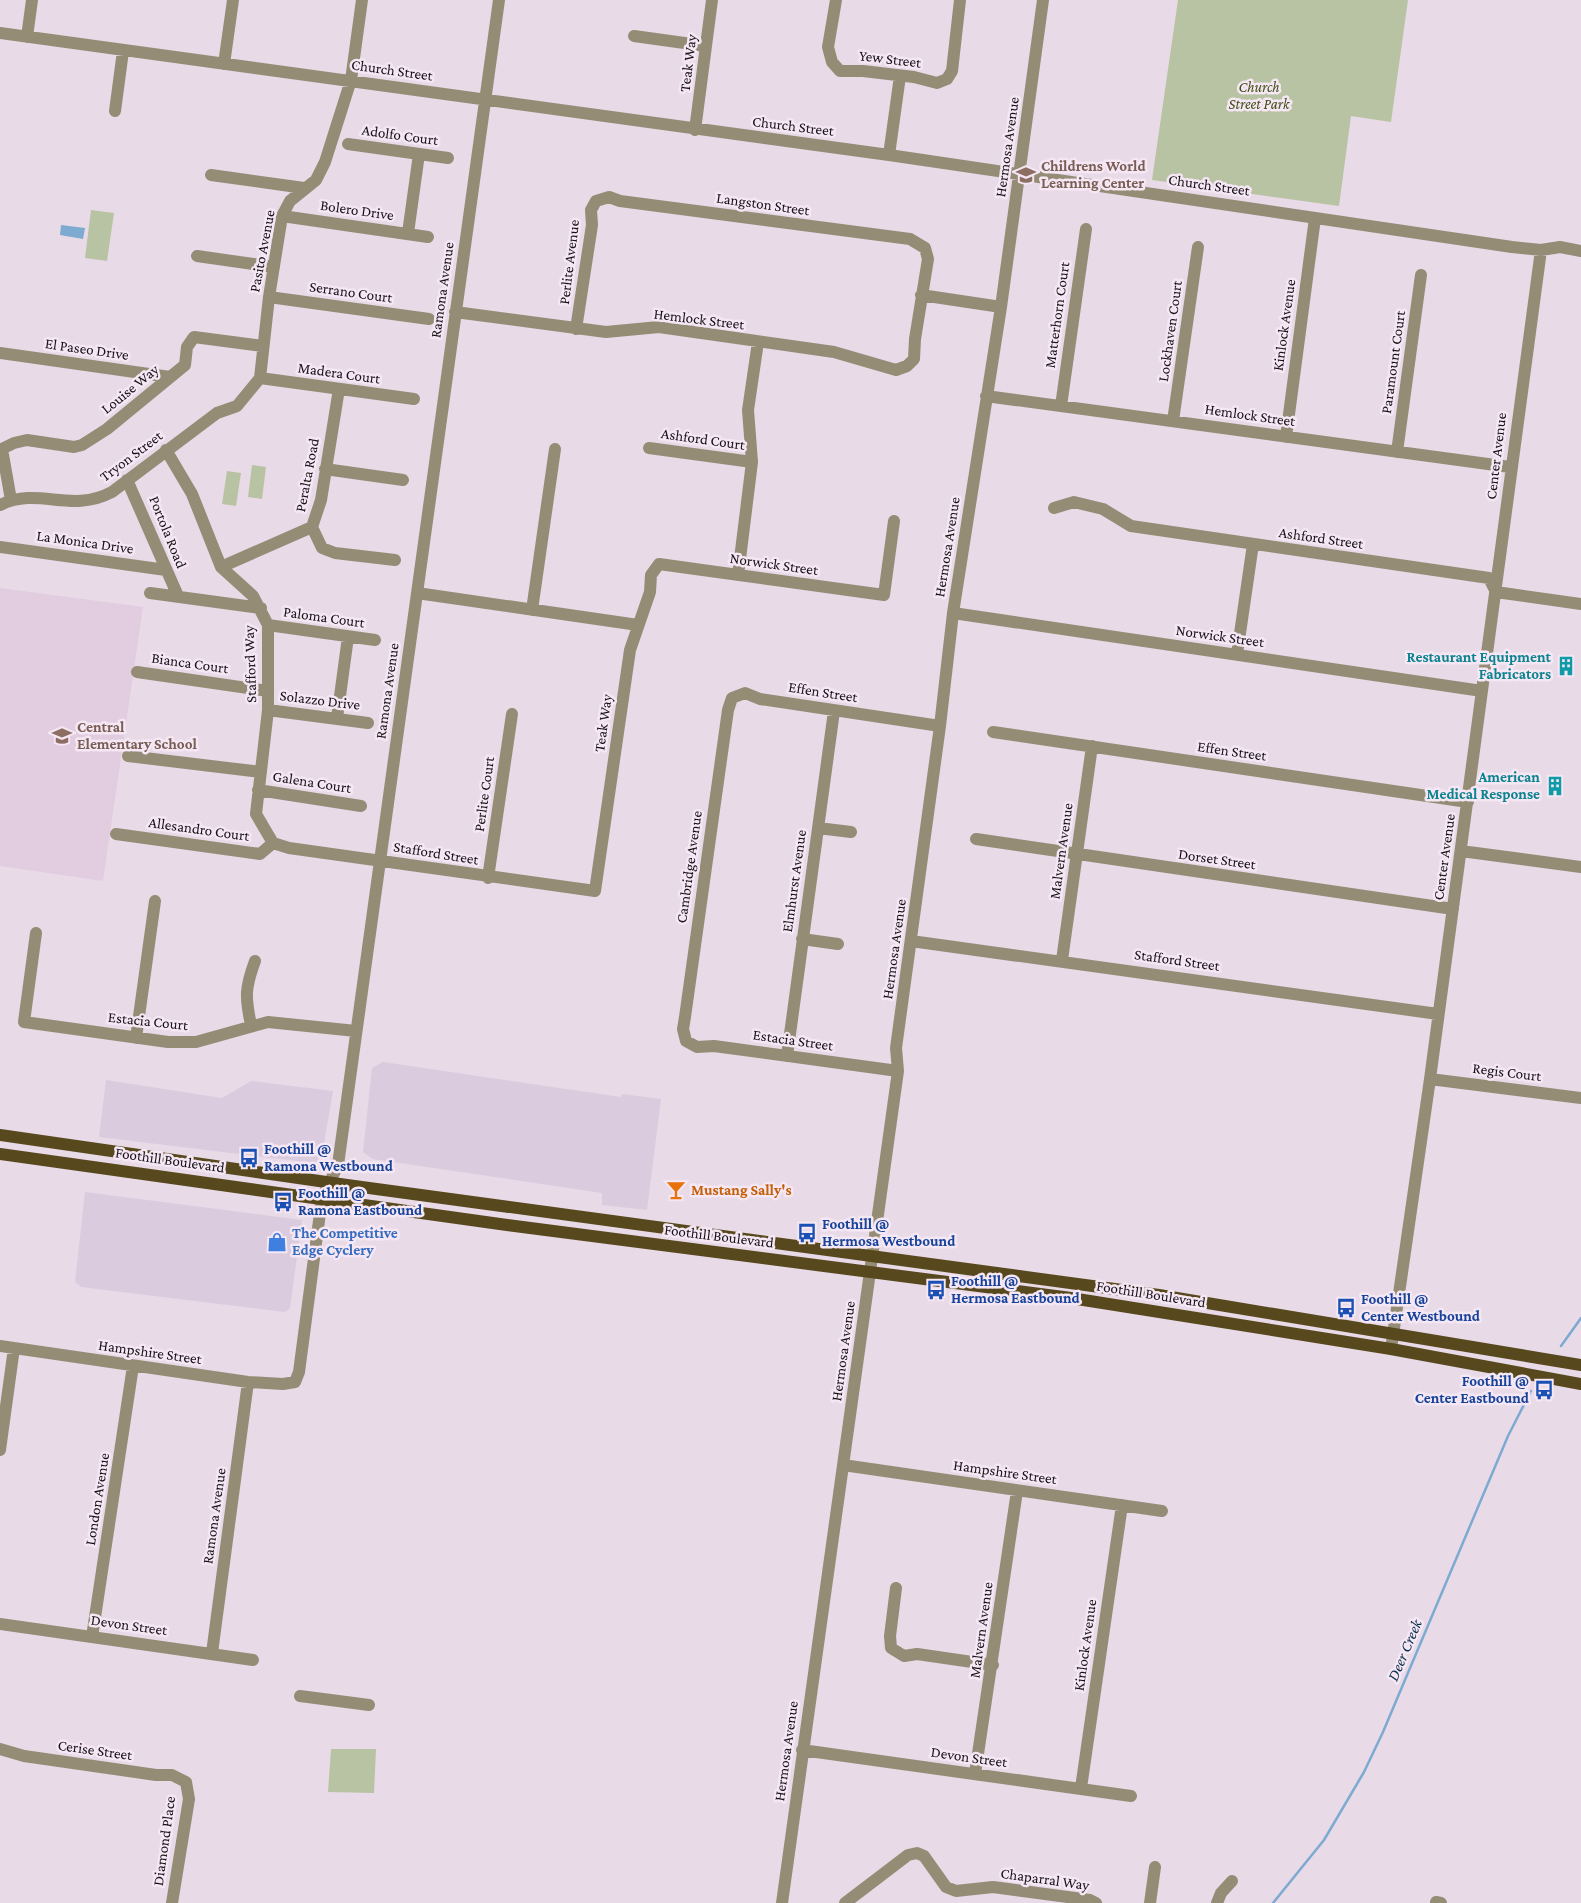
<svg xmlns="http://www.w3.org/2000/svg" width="1581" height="1903" viewBox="0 0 1581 1903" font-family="'Crimson Pro',serif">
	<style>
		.commercial { fill: #dbcbde }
		.built { fill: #e1cddf }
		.green { fill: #b8c3a3 }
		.water { fill: #7caad1 }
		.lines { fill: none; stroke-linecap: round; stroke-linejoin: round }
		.stream { stroke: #7caad1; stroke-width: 2.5 }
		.minor { stroke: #958c76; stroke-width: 12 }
		.major { stroke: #58481d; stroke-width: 12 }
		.labels { text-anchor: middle; stroke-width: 5; stroke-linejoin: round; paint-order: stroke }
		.street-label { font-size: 15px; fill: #171217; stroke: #f5e7f4 }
		.park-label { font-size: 15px; font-style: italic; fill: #3e4e13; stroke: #f5e7f4 }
		.education-label { font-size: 15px; font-weight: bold; fill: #785e54; stroke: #f5e7f4; text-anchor: start }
		.culture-label { font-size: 15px; font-weight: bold; fill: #0d838f; stroke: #f5e7f4; text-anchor: end }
		.transit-label { font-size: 15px; font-weight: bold; fill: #164399; stroke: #f5e7f4; text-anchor: start }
		.food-label { font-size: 15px; font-weight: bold; fill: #c56008; stroke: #f5e7f4; text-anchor: start }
		.shop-label { font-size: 15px; font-weight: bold; fill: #366cbe; stroke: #f5e7f4; text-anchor: start }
		.water-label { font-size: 16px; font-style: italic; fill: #0c304b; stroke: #f5e7f4 }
	</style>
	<rect width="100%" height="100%" fill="#e8dae7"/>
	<path class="commercial" d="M383,1062L621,1097L622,1094L661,1099L647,1210L602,1205V1193L373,1159L363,1152L372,1068Z
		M106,1080L222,1098L251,1081L333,1091L322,1155L315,1163L99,1137Z
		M85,1192L302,1220L290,1308L285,1312L81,1287L75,1282Z"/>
	<path class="built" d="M0,588L143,607L103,881L0,866Z"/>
	<path class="green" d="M1178,0H1408L1391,122L1351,116L1339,206L1152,180Z
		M91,210L114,213L107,261L85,258Z
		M252,465L266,467L262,499L248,497Z
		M227,471L241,473L236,506L222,504Z
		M331,1749H376L374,1793L328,1792Z"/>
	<path class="water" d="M61,225L85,228L83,239L60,235Z"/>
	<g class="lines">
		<path class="stream" d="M1561,1346L1581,1318
			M1273,1903L1324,1840L1364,1772L1383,1732L1508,1436L1531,1391"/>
		<path class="minor" d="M836,0L828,47L832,62L840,71H863L914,77L937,83L947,79L952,71L960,0
			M0,33L889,155L1512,247L1541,250L1560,247L1581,251
			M634,36L706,46
			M27,37L32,0
			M224,64L233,0
			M115,111L123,51
			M695,130L712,0
			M348,144L448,158
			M889,155L900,76
			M211,175L304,188
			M282,216L428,237
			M408,233L419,154
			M197,256L274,267
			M921,295L1001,307
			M269,297L429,319
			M455,312L606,332L659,327L834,352L896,370L907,366L914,359L915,339L928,259L925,248L910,239L620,201L609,197L596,201L591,210L592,225L576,329
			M0,353L170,377
			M260,378L414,399
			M986,396L1510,467
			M1061,406L1086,229
			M1173,421L1198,247
			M1286,437L1315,218
			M649,448L752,462
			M2,449L11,500
			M0,450L14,443L27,440L74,447L82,445L107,429L185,365L187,347L194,337L263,346
			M166,450L192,494L221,567L253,596L268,625V710L256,814L273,843
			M1397,452L1421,275
			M325,469L403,480
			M127,480L178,596
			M0,505C39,486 70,514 112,492L217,413L237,406L260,378L269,297L282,216L290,201L316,180L325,162L351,80L362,0
			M1054,508L1074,502L1103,509L1131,526L1489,578L1496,592L1581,604
			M312,527L322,548L335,553L395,560
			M0,547L166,570
			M221,567L312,527L321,500L339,389
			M738,575L752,462L748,410L758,342
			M150,593L261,608
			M417,593L638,625
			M532,610L555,449
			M953,613L1482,691
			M268,625L375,640
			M1237,654L1253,544
			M137,672L268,691
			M268,710L368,723
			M337,718L348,637
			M993,732L1468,802
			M128,756L261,772
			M258,790L361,806
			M818,828L851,832
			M116,834L260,854L273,843
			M976,839L1453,909
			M273,843L289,848L595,891L630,650L650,592L651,575L659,564L884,595L894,521
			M1461,851L1581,867
			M488,878L512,714
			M36,933L24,1022L168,1042H196L268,1022L356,1031
			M802,939L838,944
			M911,941L1438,1014
			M1062,960L1092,746
			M251,1025C245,997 245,988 255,961
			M136,1038L155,901
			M787,1056L834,711
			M898,1071L714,1046L697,1047L686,1041L683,1029L685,1017L728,710L732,698L745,693L760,699L940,726
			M1430,1079L1581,1098
			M0,1346L248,1382L283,1384L295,1382L299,1372L322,1198L338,1165L499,0
			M1391,1349L1430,1079L1541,250
			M0,1450L14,1348
			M843,1465L1162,1511
			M896,1588L890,1636L891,1648L904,1656L917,1654L993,1665
			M0,1624L253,1660
			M92,1637L133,1366
			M212,1653L248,1382
			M300,1696L369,1705
			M0,1749L24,1756L156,1775H172L186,1782L189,1799L172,1903
			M802,1750L1131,1796
			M975,1774L1017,1491
			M1081,1788L1122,1505
			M1436,1902L1441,1903
			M782,1903L898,1071L896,1048L940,726L953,613L1001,307L1043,0
			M845,1903L908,1855L917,1853L924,1856L946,1887L956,1891L993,1887L1090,1900L1096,1903
			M1150,1903L1155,1867
			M1217,1903L1221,1893L1232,1881"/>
		<path class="major" d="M0,1135L347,1185L1159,1295L1581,1365
			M0,1154L507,1225L1071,1298L1391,1349L1581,1384"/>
	</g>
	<defs>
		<symbol id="school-bare" viewBox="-9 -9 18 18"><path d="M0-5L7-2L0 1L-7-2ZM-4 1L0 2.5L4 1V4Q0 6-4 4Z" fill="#8d6e63" stroke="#f5e7f4" stroke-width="2.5" paint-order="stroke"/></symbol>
		<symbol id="building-bare" viewBox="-9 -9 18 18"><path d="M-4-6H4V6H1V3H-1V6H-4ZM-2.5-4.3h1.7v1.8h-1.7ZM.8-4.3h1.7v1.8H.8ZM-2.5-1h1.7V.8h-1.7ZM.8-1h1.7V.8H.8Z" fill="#0f9aa8" stroke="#f5e7f4" stroke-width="2.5" paint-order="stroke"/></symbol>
		<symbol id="bus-bare" viewBox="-9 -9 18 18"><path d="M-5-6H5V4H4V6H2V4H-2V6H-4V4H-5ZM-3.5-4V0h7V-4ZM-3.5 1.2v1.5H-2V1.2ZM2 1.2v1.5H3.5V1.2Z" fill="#1a4fb4" stroke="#f5e7f4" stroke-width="2.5" paint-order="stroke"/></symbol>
		<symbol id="bar-bare" viewBox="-9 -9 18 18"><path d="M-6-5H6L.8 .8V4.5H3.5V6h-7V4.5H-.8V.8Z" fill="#e8710a" stroke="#f5e7f4" stroke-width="2.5" paint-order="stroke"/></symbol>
		<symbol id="shop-bare" viewBox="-9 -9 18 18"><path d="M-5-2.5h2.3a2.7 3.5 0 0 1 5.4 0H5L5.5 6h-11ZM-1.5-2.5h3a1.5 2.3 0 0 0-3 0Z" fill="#3f7fe0" stroke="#f5e7f4" stroke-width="2.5" paint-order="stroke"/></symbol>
	</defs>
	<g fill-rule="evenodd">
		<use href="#school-bare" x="1012" y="161" width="28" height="28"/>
		<use href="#building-bare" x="1552" y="652" width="28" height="28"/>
		<use href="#school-bare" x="48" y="722" width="28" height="28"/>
		<use href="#building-bare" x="1541" y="772" width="28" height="28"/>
		<use href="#bus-bare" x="235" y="1144" width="28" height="28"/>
		<use href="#bar-bare" x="662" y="1176" width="28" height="28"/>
		<use href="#bus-bare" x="269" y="1188" width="28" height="28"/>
		<use href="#bus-bare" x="793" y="1219" width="28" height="28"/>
		<use href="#shop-bare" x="263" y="1228" width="28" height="28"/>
		<use href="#bus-bare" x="922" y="1276" width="28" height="28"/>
		<use href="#bus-bare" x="1332" y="1294" width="28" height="28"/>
		<use href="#bus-bare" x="1530" y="1376" width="28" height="28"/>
	</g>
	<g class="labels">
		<g class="street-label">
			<text transform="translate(890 59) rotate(7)" y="5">Yew Street</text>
			<text transform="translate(688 63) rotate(-83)" y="5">Teak Way</text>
			<text transform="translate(392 70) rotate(8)" y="5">Church Street</text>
			<text transform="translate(793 126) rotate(7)" y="5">Church Street</text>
			<text transform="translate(400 135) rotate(8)" y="5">Adolfo Court</text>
			<text transform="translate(1007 147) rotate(-82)" y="5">Hermosa Avenue</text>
			<text transform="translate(1209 185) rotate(8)" y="5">Church Street</text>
			<text transform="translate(763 204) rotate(8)" y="5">Langston Street</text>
			<text transform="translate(357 210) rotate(8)" y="5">Bolero Drive</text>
			<text transform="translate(262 251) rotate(-79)" y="5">Pasito Avenue</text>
			<text transform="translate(569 262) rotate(-83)" y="5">Perlite Avenue</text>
			<text transform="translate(442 290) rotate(-82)" y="5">Ramona Avenue</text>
			<text transform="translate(351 292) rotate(8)" y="5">Serrano Court</text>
			<text transform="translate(1057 315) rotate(-82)" y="5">Matterhorn Court</text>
			<text transform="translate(699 319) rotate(7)" y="5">Hemlock Street</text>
			<text transform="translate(1284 325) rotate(-82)" y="5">Kinlock Avenue</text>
			<text transform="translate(1170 331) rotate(-82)" y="5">Lockhaven Court</text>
			<text transform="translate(87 349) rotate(8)" y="5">El Paseo Drive</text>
			<text transform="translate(1393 362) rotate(-82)" y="5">Paramount Court</text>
			<text transform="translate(339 373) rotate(8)" y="5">Madera Court</text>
			<text transform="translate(130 389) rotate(-39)" y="5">Louise Way</text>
			<text transform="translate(1250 415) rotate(8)" y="5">Hemlock Street</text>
			<text transform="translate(703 439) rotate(8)" y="5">Ashford Court</text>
			<text transform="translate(131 456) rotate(-37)" y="5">Tryon Street</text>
			<text transform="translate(1496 456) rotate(-83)" y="5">Center Avenue</text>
			<text transform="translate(307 475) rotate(-79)" y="5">Peralta Road</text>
			<text transform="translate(168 532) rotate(68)" y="5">Portola Road</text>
			<text transform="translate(1321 538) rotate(8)" y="5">Ashford Street</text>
			<text transform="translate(85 542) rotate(8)" y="5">La Monica Drive</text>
			<text transform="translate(947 547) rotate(-81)" y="5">Hermosa Avenue</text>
			<text transform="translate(774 564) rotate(8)" y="5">Norwick Street</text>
			<text transform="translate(324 617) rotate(8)" y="5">Paloma Court</text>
			<text transform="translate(1220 636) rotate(8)" y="5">Norwick Street</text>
			<text transform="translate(190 663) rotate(8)" y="5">Bianca Court</text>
			<text transform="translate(250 664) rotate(-92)" y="5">Stafford Way</text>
			<text transform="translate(387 691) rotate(-82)" y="5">Ramona Avenue</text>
			<text transform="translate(823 692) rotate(9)" y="5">Effen Street</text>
			<text transform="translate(320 700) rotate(7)" y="5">Solazzo Drive</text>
			<text transform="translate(603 723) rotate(-82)" y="5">Teak Way</text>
			<text transform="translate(1232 751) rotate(8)" y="5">Effen Street</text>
			<text transform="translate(312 782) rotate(9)" y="5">Galena Court</text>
			<text transform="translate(484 794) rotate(-82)" y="5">Perlite Court</text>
			<text transform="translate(199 829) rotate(8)" y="5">Allesandro Court</text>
			<text transform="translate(1061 851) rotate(-82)" y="5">Malvern Avenue</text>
			<text transform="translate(436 853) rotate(9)" y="5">Stafford Street</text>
			<text transform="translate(1444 857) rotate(-82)" y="5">Center Avenue</text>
			<text transform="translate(1217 859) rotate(8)" y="5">Dorset Street</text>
			<text transform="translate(689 867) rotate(-82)" y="5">Cambridge Avenue</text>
			<text transform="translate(794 881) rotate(-82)" y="5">Elmhurst Avenue</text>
			<text transform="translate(894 949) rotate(-82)" y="5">Hermosa Avenue</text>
			<text transform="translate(1177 960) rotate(8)" y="5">Stafford Street</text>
			<text transform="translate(148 1021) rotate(6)" y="5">Estacia Court</text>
			<text transform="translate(793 1040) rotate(8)" y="5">Estacia Street</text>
			<text transform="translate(1507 1072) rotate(7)" y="5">Regis Court</text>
			<text transform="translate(170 1160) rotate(8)" y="5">Foothill Boulevard</text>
			<text transform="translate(719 1236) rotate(7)" y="5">Foothill Boulevard</text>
			<text transform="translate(1151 1294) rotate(9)" y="5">Foothill Boulevard</text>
			<text transform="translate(843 1351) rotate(-82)" y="5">Hermosa Avenue</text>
			<text transform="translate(150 1352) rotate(8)" y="5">Hampshire Street</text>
			<text transform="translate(1005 1472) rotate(8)" y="5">Hampshire Street</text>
			<text transform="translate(97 1499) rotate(-81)" y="5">London Avenue</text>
			<text transform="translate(214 1516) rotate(-82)" y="5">Ramona Avenue</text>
			<text transform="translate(129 1625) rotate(8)" y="5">Devon Street</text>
			<text transform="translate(981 1630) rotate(-82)" y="5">Malvern Avenue</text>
			<text transform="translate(1085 1645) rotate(-82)" y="5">Kinlock Avenue</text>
			<text transform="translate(95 1750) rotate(8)" y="5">Cerise Street</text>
			<text transform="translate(786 1751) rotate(-82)" y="5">Hermosa Avenue</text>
			<text transform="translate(969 1757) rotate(8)" y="5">Devon Street</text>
			<text transform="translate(164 1841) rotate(-82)" y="5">Diamond Place</text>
			<text transform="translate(1045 1879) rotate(8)" y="5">Chaparral Way</text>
		</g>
		<g class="park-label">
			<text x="1259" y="92">Church<tspan x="1259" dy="17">Street Park</tspan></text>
		</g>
		<g class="education-label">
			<text x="1041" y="171">Childrens World<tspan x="1041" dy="17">Learning Center</tspan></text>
			<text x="77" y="732">Central<tspan x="77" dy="17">Elementary School</tspan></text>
		</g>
		<g class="culture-label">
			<text x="1551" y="662">Restaurant Equipment<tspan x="1551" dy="17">Fabricators</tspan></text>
			<text x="1540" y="782">American<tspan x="1540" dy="17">Medical Response</tspan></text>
		</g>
		<g class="transit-label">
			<text x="264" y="1154">Foothill @<tspan x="264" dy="17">Ramona Westbound</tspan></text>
			<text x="298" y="1198">Foothill @<tspan x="298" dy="17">Ramona Eastbound</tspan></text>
			<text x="822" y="1229">Foothill @<tspan x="822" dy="17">Hermosa Westbound</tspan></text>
			<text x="951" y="1286">Foothill @<tspan x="951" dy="17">Hermosa Eastbound</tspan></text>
			<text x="1361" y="1304">Foothill @<tspan x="1361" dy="17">Center Westbound</tspan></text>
			<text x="1529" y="1386" text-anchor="end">Foothill @<tspan x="1529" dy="17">Center Eastbound</tspan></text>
		</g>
		<g class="food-label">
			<text x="691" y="1195">Mustang Sally's</text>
		</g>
		<g class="shop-label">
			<text x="292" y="1238">The Competitive<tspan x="292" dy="17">Edge Cyclery</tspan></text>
		</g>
		<g class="water-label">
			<text transform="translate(1404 1650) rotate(-67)" y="6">Deer Creek</text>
		</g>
	</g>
</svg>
